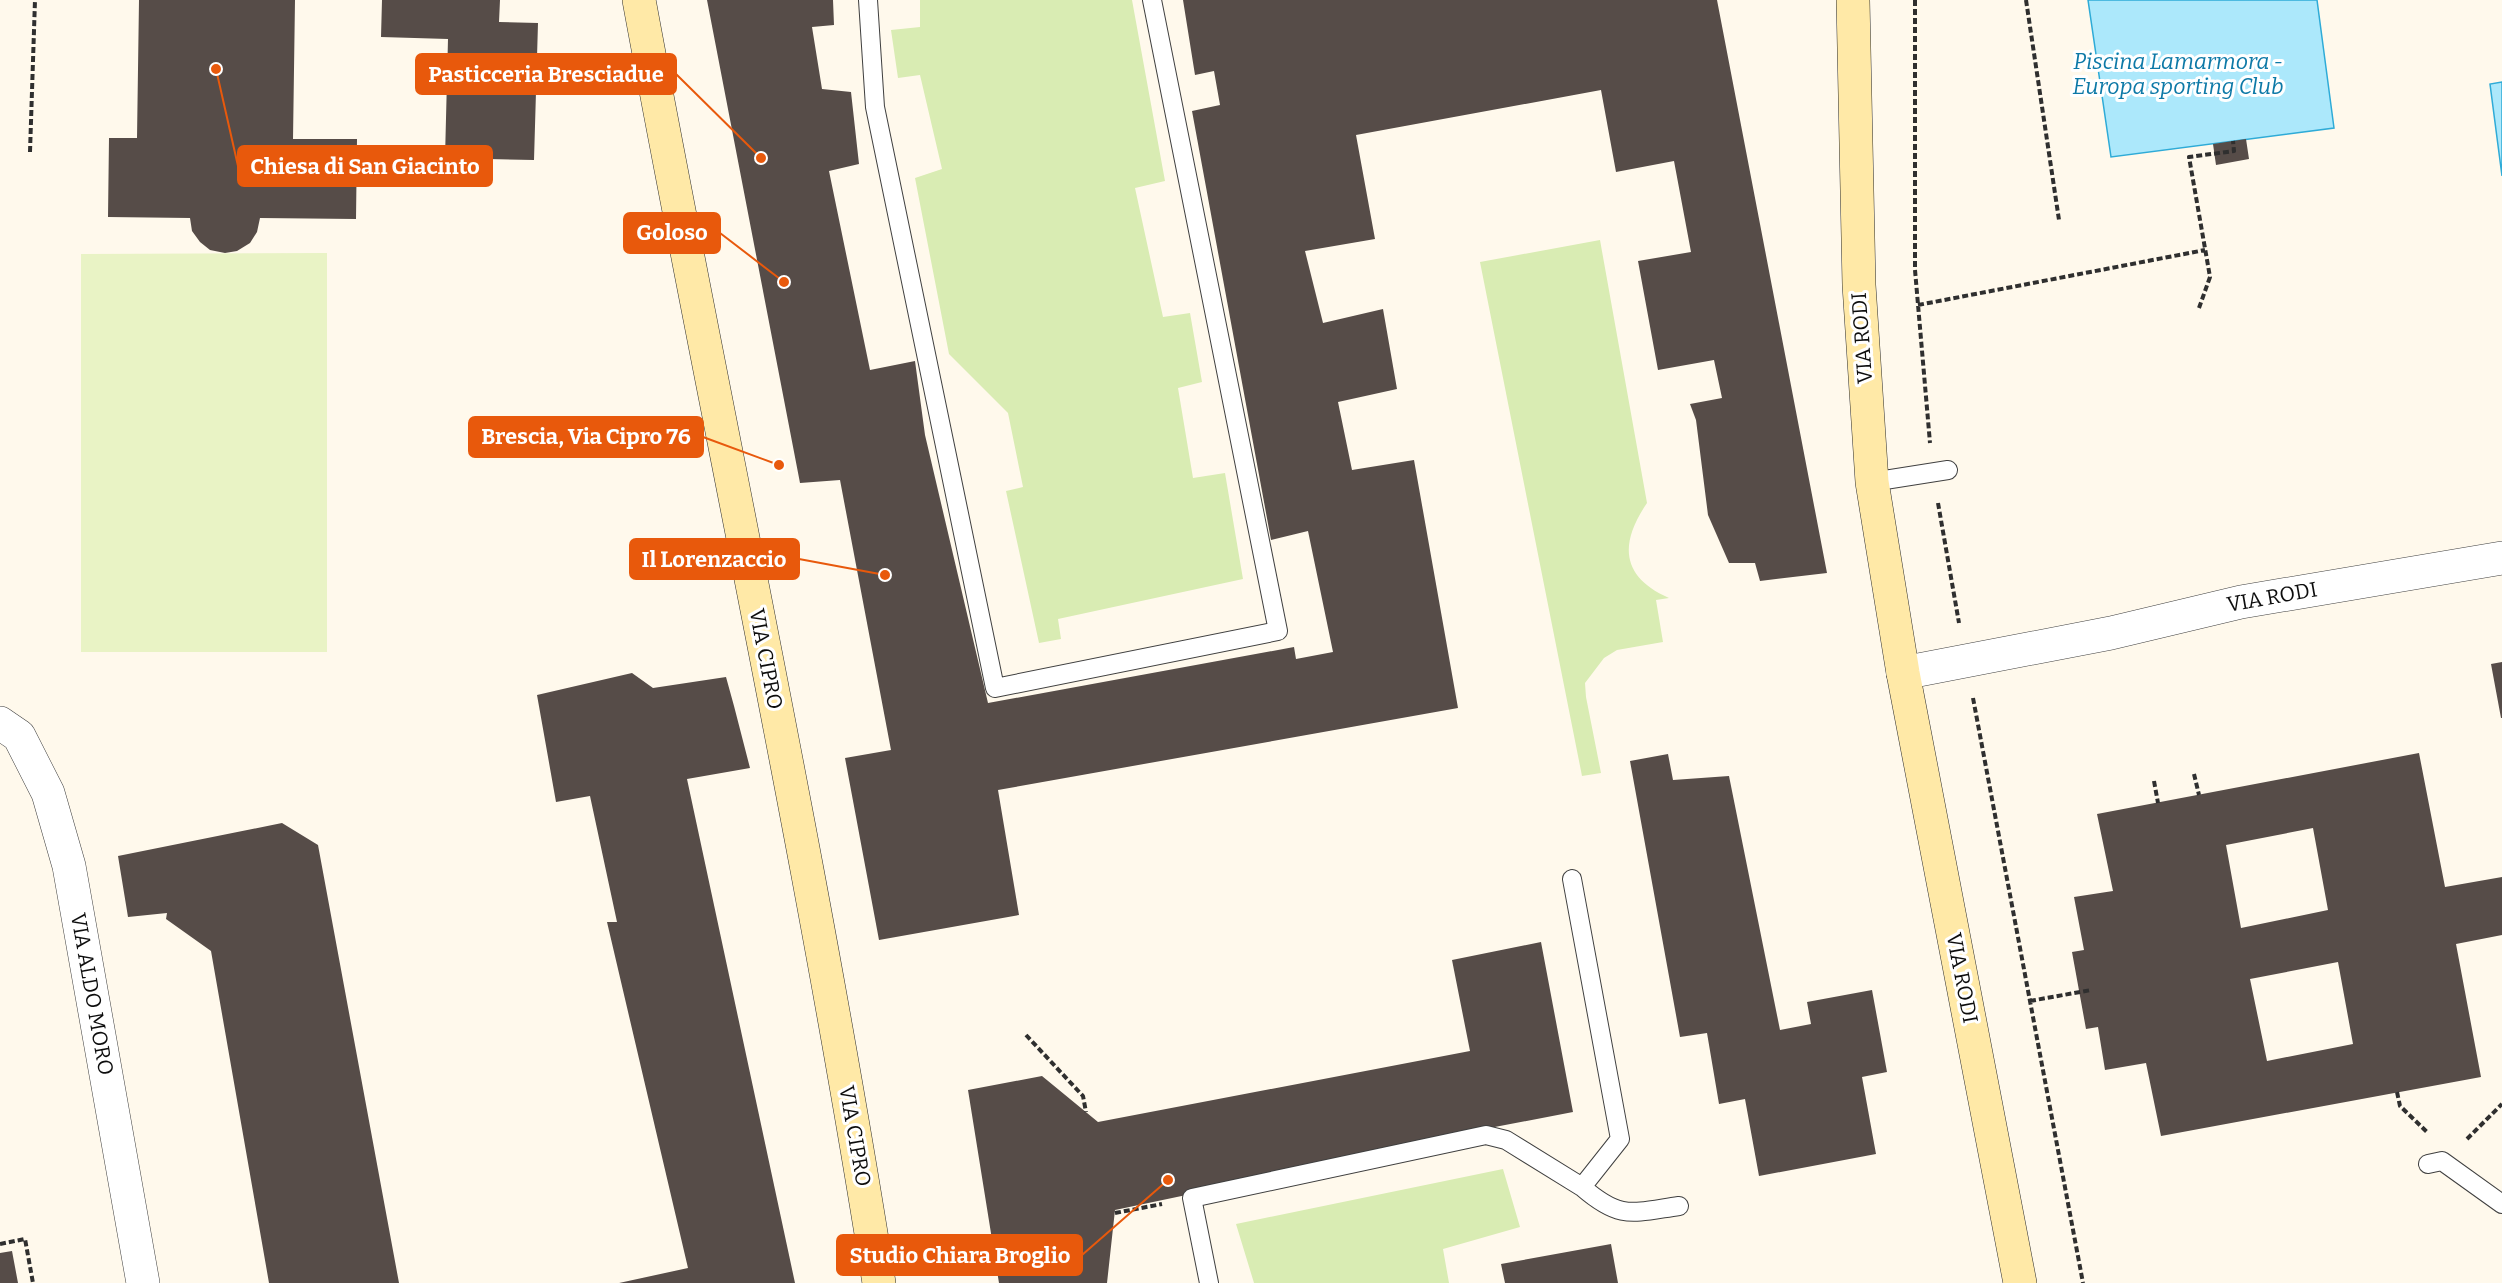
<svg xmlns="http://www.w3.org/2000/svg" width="2502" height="1283" viewBox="0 0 2502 1283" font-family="Bitter,serif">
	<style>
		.park { fill: #d9ecb3 }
		.pitch { fill: #e9f3c5 }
		.water { fill: #ace8fb; stroke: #2eabd7; stroke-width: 1.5 }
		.building { fill: #564c48; fill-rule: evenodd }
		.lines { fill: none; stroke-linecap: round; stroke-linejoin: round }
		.lane-casing { stroke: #404040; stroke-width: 20 }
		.street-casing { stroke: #404040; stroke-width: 34 }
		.secondary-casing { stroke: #2f2f2f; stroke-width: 34 }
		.path { stroke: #2f2f2f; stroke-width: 4; stroke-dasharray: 6 3; stroke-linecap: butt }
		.lane { stroke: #fff; stroke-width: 18 }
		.street { stroke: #fff; stroke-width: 33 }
		.secondary { stroke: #ffe9a7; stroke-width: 33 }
		.labels { text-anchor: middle; stroke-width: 6; stroke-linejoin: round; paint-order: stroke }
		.street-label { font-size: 21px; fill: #0d0d0d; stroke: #fff }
		.water-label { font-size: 22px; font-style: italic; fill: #0d79a7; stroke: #fff }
		.leader { fill: none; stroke: #e8590c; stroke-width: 2 }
		.callout-dot { fill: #e8590c; stroke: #fff; stroke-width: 2 }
		.callout { fill: #e8590c; stroke: #e8590c; stroke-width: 2 }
		.callout-label { font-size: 22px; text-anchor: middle; font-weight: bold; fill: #fff }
	</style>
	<rect width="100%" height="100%" fill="#fff9ec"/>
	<path class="park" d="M920,0H1132L1165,181L1135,188L1163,317L1190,313L1202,382L1178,388L1193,478L1225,473L1243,579L1058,619L1061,639L1039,643L1006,491L1023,487L1008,413L949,354L915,178L942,169L920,75L898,78L891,30L920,27Z
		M1600,240L1647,503C1619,544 1621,577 1669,598L1656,600L1663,642L1617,650L1604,658L1585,683L1586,697L1601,773L1582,776L1480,262Z
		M1503,1169L1520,1227L1443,1249L1449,1283H1254L1236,1224Z"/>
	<path class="pitch" d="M327,253V652H81V254Z"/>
	<path class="water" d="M2088,0H2317L2334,128L2111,157Z
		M2502,82V176L2490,84Z"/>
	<path class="building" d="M139,0H295L293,139H357L356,219L260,218L257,232L250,243L237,251L225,253L210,250L200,242L192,231L190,218L108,217L109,138H137Z
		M382,0H500L499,22L538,23L534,160L445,158L448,39L381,37Z
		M707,0H833L834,25L812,27L822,89L851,92L859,164L829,171L870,370L915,361L925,435L988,703L1294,647L1296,659L1333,652L1308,531L1271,540L1192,111L1220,105L1214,71L1195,75L1183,0H1717L1827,573L1760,581L1755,563H1729L1708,515L1696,420L1690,404L1722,398L1714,360L1658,370L1638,261L1691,252L1674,161L1616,172L1601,90L1356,135L1375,239L1305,251L1323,323L1383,309L1397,389L1338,402L1352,470L1414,460L1458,708L998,790L1019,915L879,940L845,758L891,750L840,480L800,483Z
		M2246,139L2249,159L2216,165L2213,144Z
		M2502,662V718H2501L2491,664Z
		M632,673L653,688L726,677L734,706L750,768L687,779L795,1283H619L688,1268L607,922H617L590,796L556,802L537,695Z
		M2419,753L2445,887L2502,877V935L2456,944L2481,1077L2161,1136L2146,1063L2105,1070L2098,1027L2086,1029L2072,952L2084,950L2074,897L2113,891L2097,814ZM2313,828L2328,910L2241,928L2226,845ZM2338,962L2353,1044L2267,1061L2250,979Z
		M1668,754L1673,780L1729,776L1780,1030L1811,1024L1807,1002L1872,990L1887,1072L1862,1077L1876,1154L1759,1176L1745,1099L1719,1104L1707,1033L1680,1037L1630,761Z
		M282,823L318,845L399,1283H269L211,951L166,919L167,913L128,917L118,856Z
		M1541,942L1573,1112L1432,1139L1428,1144L1115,1210L1107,1283H999L968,1090L1042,1076L1098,1122L1470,1051L1452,960Z
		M1611,1244L1618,1283H1505L1501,1264Z
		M12,1251L18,1283H0V1253Z"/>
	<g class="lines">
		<defs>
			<path id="lane" d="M868,0L875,107L995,688L1278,631L1152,0
				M1872,482L1948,470
				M1572,879L1620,1139L1582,1187C1620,1220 1631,1213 1679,1206
				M2428,1164L2442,1161L2502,1204
				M1209,1283L1192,1198L1486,1135L1506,1140L1582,1187"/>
			<path id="street" d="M1903,673L2111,633L2241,602L2502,558
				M0,723L19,736L48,793L69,866L143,1283"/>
			<path id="secondary" d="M639,0C718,428 811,853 879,1283
				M1853,0L1859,285L1872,482L1903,673L2020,1283"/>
		</defs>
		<use href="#lane" class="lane-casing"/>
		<use href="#street" class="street-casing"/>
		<use href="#secondary" class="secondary-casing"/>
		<path class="path" d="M1915,0V270L1930,443
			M2026,0L2059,220
			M30,152L35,0
			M1918,305L2205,250
			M2199,308L2210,277L2189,157L2234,151L2233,141
			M1938,503L1959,623
			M1973,698L2083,1283
			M2194,774L2199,795
			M2154,781L2158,803
			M2030,1001L2091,990
			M1026,1035L1083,1096L1086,1112
			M2397,1092L2400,1106L2427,1132
			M2467,1139L2502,1104
			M1115,1213L1162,1204
			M0,1244L25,1239L33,1283"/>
		<use href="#lane" class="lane"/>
		<use href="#street" class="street"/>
		<use href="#secondary" class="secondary"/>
	</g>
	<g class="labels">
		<g class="street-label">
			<text transform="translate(1862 338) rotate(-94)" y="7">VIA RODI</text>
			<text transform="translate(2272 597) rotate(-10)" y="7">VIA RODI</text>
			<text transform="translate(766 659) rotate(79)" y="7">VIA CIPRO</text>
			<text transform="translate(1962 978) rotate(79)" y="7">VIA RODI</text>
			<text transform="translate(92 994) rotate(80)" y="7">VIA ALDO MORO</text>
			<text transform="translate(855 1136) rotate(80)" y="7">VIA CIPRO</text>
		</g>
		<g class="water-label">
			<text x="2178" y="69">Piscina Lamarmora -<tspan x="2178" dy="25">Europa sporting Club</tspan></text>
		</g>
	</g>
	<path class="leader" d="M761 158L676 74M216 69L238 166M784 282L720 233M779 465L703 437M885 575L799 559M1168 1180L1082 1255"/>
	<g class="callout-dot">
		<circle cx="761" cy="158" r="6"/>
		<circle cx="216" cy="69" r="6"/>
		<circle cx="784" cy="282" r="6"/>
		<circle cx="779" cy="465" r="6"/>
		<circle cx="885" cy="575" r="6"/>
		<circle cx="1168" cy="1180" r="6"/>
	</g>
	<g class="callout">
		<rect x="416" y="54" width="260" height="40" rx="6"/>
		<rect x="238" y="146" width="254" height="40" rx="6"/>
		<rect x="624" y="213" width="96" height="40" rx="6"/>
		<rect x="469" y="417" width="234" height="40" rx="6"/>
		<rect x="630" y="539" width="169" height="40" rx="6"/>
		<rect x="837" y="1235" width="245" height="40" rx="6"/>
	</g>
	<g class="callout-label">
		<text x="546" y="82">Pasticceria Bresciadue</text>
		<text x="365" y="174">Chiesa di San Giacinto</text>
		<text x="672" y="240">Goloso</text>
		<text x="586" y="444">Brescia, Via Cipro 76</text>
		<text x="714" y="567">Il Lorenzaccio</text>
		<text x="960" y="1263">Studio Chiara Broglio</text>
	</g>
</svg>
